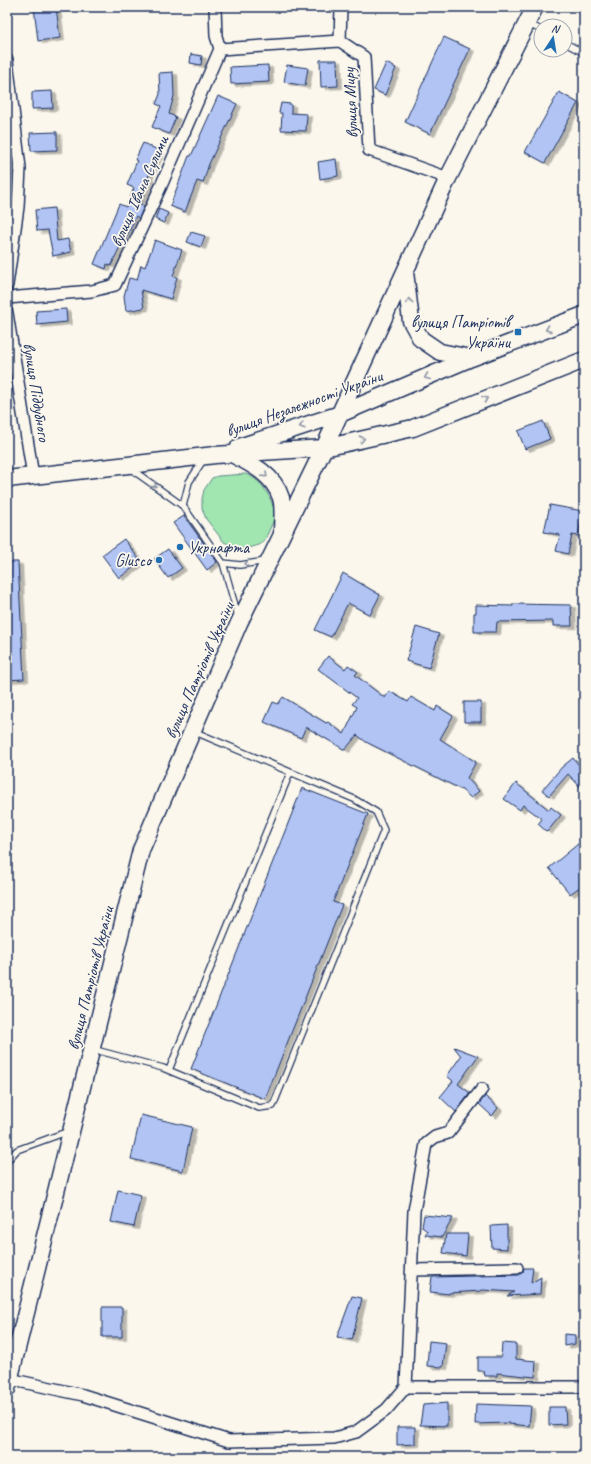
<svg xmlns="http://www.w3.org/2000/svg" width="591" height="1464" viewBox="0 0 591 1464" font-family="Caveat,sans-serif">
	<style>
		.green { fill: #a1e5b0; stroke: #5e8a87 }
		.building { fill: #b1c4f3; stroke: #1b2f5e; filter: url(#shadow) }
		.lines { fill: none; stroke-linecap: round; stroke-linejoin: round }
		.lane-casing { stroke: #1b2f5e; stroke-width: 8 }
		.street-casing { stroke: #1b2f5e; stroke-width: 14 }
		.secondary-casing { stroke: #1b2f5e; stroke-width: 19 }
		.lane { stroke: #fbf7ec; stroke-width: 5.5 }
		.street { stroke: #fbf7ec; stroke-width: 11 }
		.secondary { stroke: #fbf7ec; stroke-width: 16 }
		.oneway { stroke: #8b93a5 }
		.poi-dot { fill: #1f6fb2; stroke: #fbf7ec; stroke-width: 1.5 }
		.labels { text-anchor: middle; stroke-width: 3.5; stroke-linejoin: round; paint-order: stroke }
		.street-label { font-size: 17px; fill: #1b2f5e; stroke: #fbf7ec }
		.poi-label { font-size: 17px; fill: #1b2f5e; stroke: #fbf7ec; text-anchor: end }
	</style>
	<defs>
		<filter id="shadow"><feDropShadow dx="4.5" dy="2.5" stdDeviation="0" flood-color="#0004"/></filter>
	</defs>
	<rect width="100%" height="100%" fill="#fbf7ec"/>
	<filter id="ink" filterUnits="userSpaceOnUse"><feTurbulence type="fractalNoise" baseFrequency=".025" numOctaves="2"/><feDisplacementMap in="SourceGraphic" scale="8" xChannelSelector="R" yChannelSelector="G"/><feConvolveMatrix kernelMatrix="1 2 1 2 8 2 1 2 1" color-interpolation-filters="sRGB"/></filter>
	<g filter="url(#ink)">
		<path class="green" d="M246,474C264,481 271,498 276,515L264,542L259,545L244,549L236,548L224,542L206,519L202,508V499L204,490L212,478L218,476Z"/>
		<path class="building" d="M34,7H56L60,38L38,41Z
			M444,37L470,49L430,134L405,122Z
			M191,54L202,56L201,65L190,63Z
			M320,60H337L338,86L321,87Z
			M386,63L396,68L385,95L374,90Z
			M268,65L269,82L231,84L230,67Z
			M287,65L308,68L305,86L284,82Z
			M173,72L174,96L169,114L176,117L169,134L152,127L161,106L156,104L160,94L159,73Z
			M52,91L53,108L32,109V92Z
			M559,92L578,103L545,163L525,152Z
			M218,96L237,104L209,164L203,183L197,181L185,212L170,206L189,156H191Z
			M281,103L291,104V113L307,114L306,131L281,130L282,113H279Z
			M57,132V150L31,151L30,133Z
			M143,143L160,151L148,177L150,178L140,204L144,206L139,218L136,216L124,243L122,242L111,266L107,264L106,269L94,264L119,204L126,207L134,188L127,185L137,161L135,160Z
			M336,159L338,176L320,179L318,162Z
			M54,208L57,241L68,239L71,252L53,256L48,230L37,231L35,210Z
			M159,209L168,213L164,223L155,219Z
			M191,232L205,236L201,247L187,242Z
			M155,240L182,250L173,276L177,277L171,299L141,290L144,308L126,311L124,296L129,278L137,280L141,265L145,267Z
			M66,309L67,322L37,325L36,311Z
			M543,421L550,439L525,449L518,431Z
			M550,505L583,511L578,536L572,535L568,554L556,551L560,535L544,532Z
			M184,516L217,562L207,570L173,523Z
			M124,539L141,562L119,578L102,555Z
			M168,549L182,568L168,578L154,559Z
			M7,562H18L24,679L7,680Z
			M343,573L380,595L370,615L348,603L331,637L315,630Z
			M513,604L571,605L572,626H553V621L497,622L496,632H474V613H476V605L513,606Z
			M416,627L439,634L429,668L406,661Z
			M328,656L345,669L348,665L358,672L355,675L385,698L389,691L408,702L411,697L435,711L437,706L453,716L440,739L476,762L467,778L479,791L471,798L462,790L366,742L357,735L345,750L306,727L301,738L264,722L273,702L278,704L283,697L326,723L328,722L344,734L357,707L352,704L357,698L318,669Z
			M464,702H481V722H464Z
			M573,758L584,771V791L568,774L549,796L542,790L562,767Z
			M516,783L549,810L551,807L561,815L547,832L538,824L542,819L523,805L520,810L504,799Z
			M302,788L368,814L333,902L342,905L265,1099L191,1069Z
			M584,839V884L570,894L549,868Z
			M454,1047L478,1056L458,1084L470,1093L456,1112L440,1097L453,1081L447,1076L461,1056Z
			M485,1096L498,1108L492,1116L479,1104Z
			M141,1115L192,1127L183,1171L131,1159Z
			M118,1190L141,1195L134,1227L111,1222Z
			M424,1215L453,1218L442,1237L425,1235L427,1231L422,1227Z
			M507,1225V1249L492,1248L491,1226Z
			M446,1234H468L466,1256L443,1253Z
			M524,1268H533L531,1283L541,1277L540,1294L507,1296L514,1292L482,1290L481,1291L449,1293V1294L430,1292L432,1277L519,1275L523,1272Z
			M352,1296L362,1298L352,1340L337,1337Z
			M102,1307H122V1337H102Z
			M564,1334L575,1335V1344L564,1346Z
			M429,1341L446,1343L443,1367L427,1366Z
			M502,1343L516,1344V1359L536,1361L535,1377L497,1373V1376H485L484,1371H478V1357H501Z
			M447,1403V1426L420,1425L423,1405Z
			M476,1404L531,1406L529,1426L509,1424V1423L475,1424Z
			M549,1407H565L566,1424L549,1425Z
			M397,1427H415V1444L397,1445Z"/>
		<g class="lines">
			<defs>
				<path id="lane" d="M529,24L541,30
					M565,43L584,53
					M131,469L183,506L223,563L238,616
					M183,506L189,482L204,459
					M223,563L240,565L266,561
					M92,1049L163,1068L259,1108L273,1106L384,830L376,812L354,799L193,731
					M169,1070L290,773
					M7,1161L17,1150L69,1131"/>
				<path id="street" d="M341,7L340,41L364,57L369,150L448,178
					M220,49L340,41
					M7,60L20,168L18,207L7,285
					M7,298L92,291L115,285L161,186L220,49L216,36L215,7
					M7,313L33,476
					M413,1270L517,1268
					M9,1379L83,1395L229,1441L334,1438L356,1432L386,1410L406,1387L414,1211L426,1144L435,1137L448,1133L482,1089
					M406,1387H584"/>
				<path id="secondary" d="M405,272L411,321L421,339L440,352L471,358
					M239,447L340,414L471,358L584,315
					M232,454C252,464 274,475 281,498C284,508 282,522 282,533
					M7,479L215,455L324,448L413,428L584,360
					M7,1389L141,850L239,623L324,448L448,178L535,7"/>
			</defs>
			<use href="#lane" class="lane-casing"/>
			<use href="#street" class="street-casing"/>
			<use href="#secondary" class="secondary-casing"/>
			<use href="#lane" class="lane"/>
			<use href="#street" class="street"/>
			<use href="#secondary" class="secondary"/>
		</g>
		<defs><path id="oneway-chevron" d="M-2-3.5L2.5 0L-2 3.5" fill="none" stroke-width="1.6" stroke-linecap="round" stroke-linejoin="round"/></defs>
		<g class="oneway">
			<use href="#oneway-chevron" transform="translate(409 301) rotate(-97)"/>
			<use href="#oneway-chevron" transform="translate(548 329) rotate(159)"/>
			<use href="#oneway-chevron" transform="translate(427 377) rotate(157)"/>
			<use href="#oneway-chevron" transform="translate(485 399) rotate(-22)"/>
			<use href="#oneway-chevron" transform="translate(302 426) rotate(162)"/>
			<use href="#oneway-chevron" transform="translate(362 439) rotate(-13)"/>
			<use href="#oneway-chevron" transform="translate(265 475) rotate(44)"/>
			<use href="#oneway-chevron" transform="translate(154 485) rotate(36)"/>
			<use href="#oneway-chevron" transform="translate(247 564) rotate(170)"/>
		</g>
	</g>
	<g class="poi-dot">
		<rect x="514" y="328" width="8" height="8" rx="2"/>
		<circle cx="180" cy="547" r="4"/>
		<circle cx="159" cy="560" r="4"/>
	</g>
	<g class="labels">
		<g class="street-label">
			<text transform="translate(350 103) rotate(-93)" y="6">вулиця Миру</text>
			<text transform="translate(139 191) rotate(-66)" y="6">вулиця Івана Сулими</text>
			<text transform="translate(37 392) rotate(81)" y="6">вулиця Піддубного</text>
			<text transform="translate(304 403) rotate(-20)" y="6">вулиця Незалежності України</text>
			<text transform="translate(199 670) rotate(-66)" y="6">вулиця Патріотів України</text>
			<text transform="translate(90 978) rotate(-76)" y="6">вулиця Патріотів України</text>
		</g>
		<g class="poi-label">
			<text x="510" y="328">вулиця Патріотів<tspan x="510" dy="20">України</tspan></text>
			<text x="188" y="553" text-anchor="start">Укрнафта</text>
			<text x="151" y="566">Glusco</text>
		</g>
	</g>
	<rect width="591" height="1464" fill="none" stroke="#fbf7ec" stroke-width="24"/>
	<rect x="12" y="12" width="567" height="1440" fill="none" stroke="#1b2f5e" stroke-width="1.5" filter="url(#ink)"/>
	<g transform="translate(553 38) rotate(12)"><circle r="19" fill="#fbf7ec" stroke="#a1a7b3"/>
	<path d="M0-3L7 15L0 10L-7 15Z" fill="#1f6fb2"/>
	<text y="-6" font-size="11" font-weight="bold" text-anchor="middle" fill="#1b2f5e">N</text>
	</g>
</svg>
